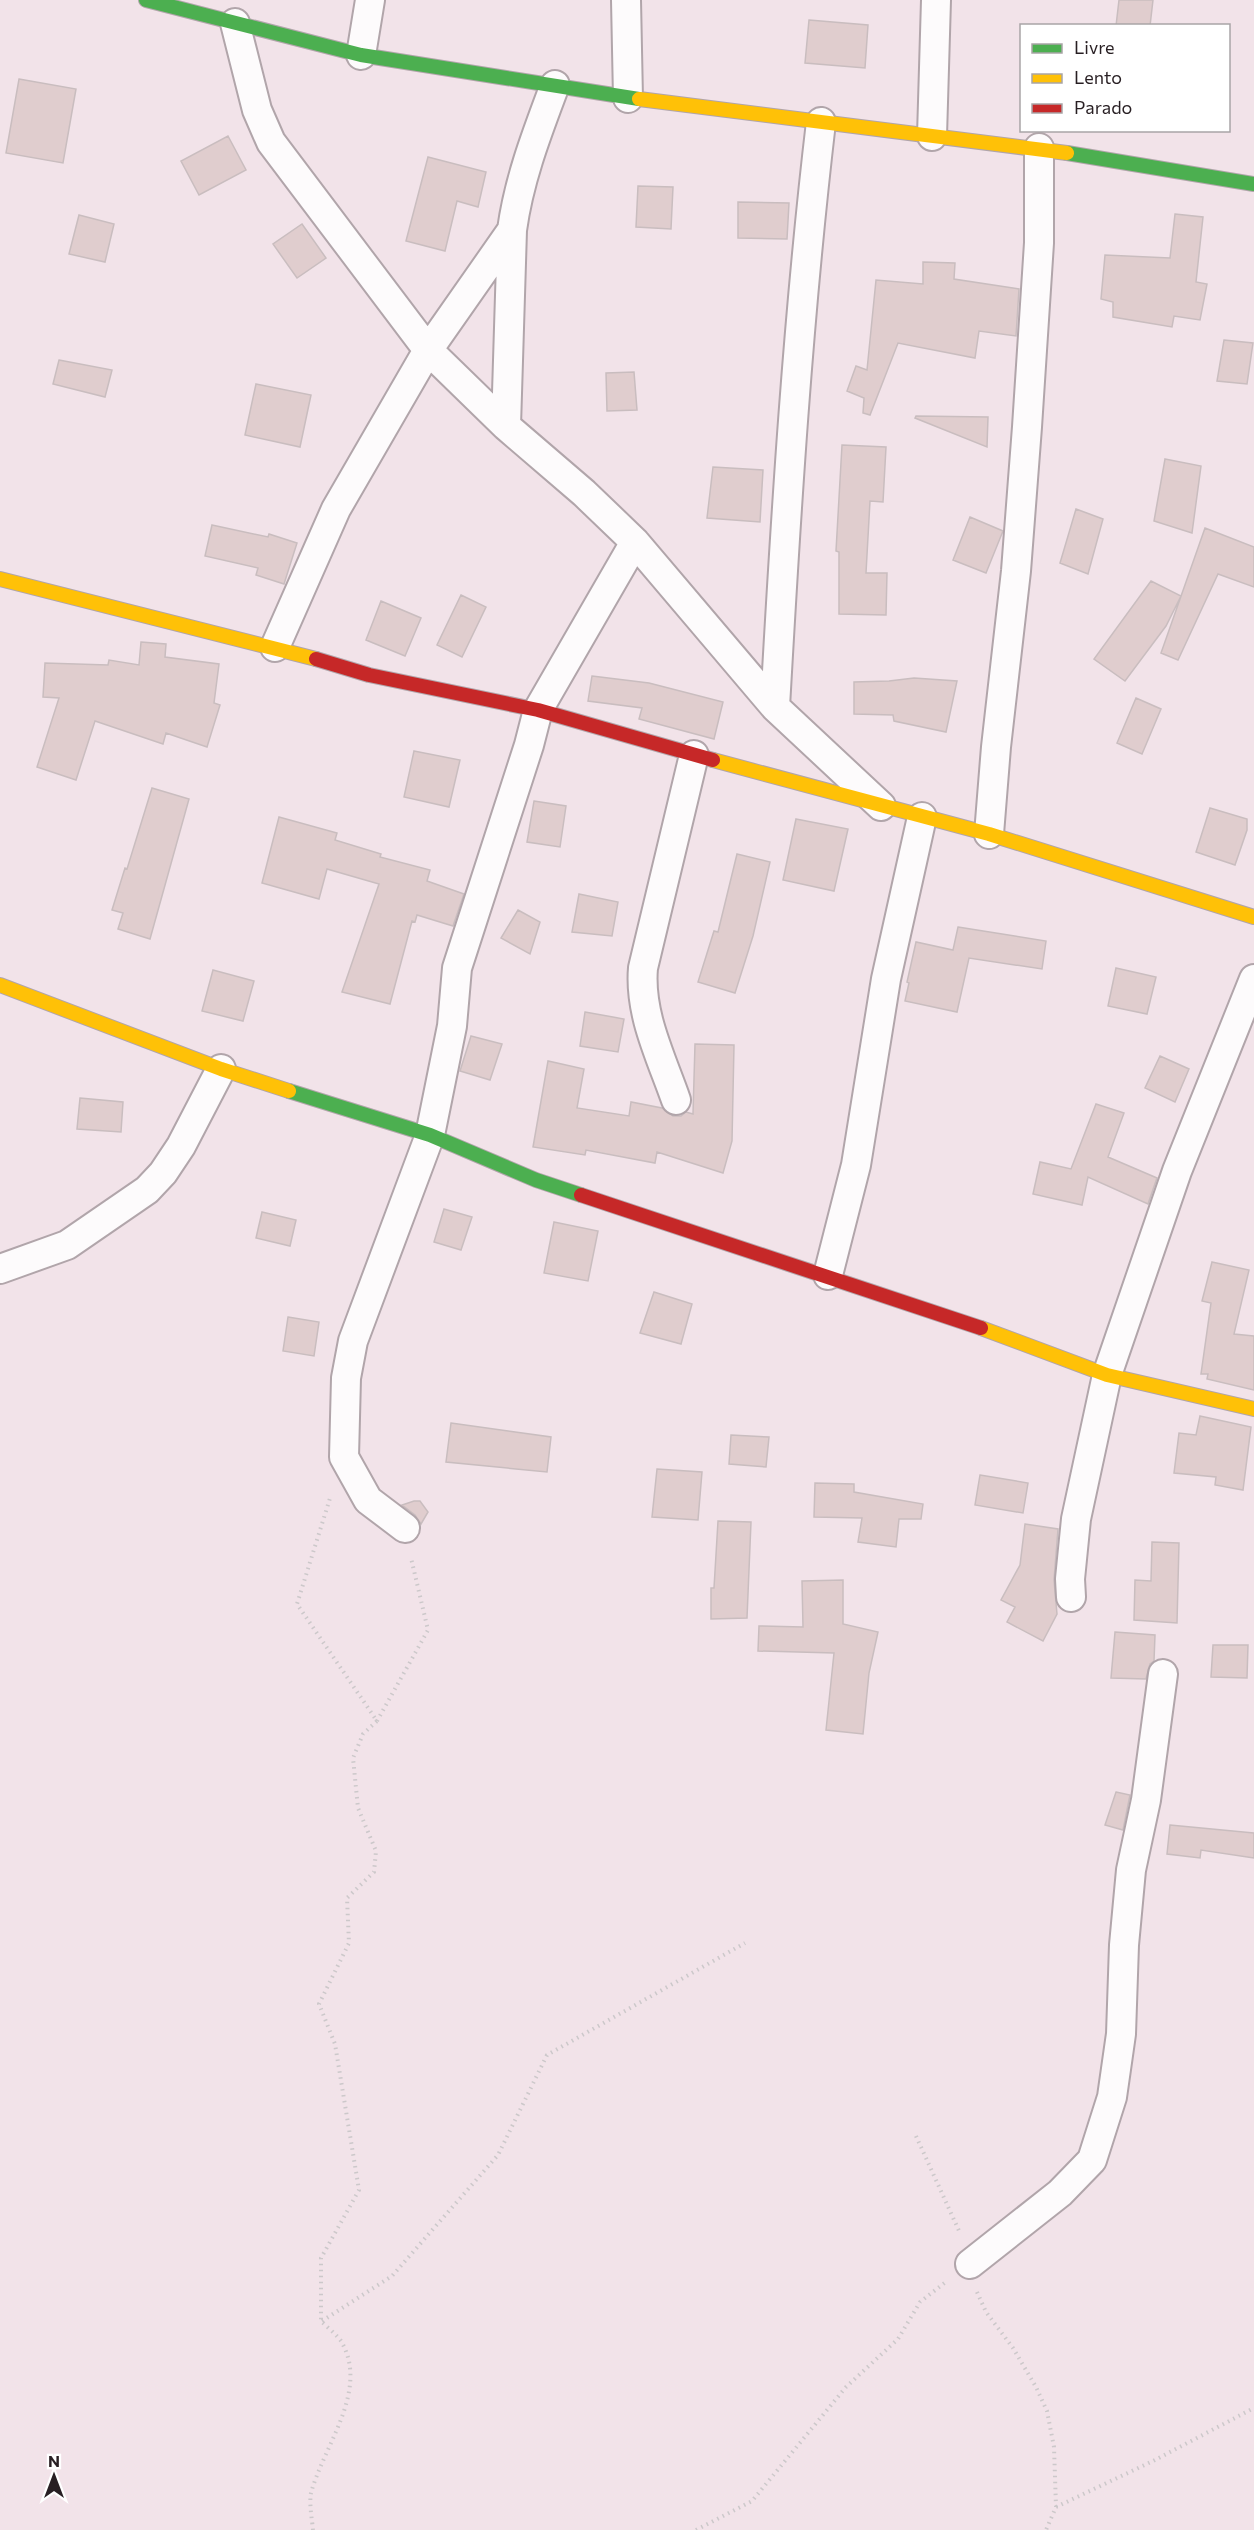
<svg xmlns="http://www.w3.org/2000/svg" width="1254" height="2530" viewBox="0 0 1254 2530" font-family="Commissioner,sans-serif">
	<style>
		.building { fill: #e0cdce; stroke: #c9bdbf; stroke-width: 1.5 }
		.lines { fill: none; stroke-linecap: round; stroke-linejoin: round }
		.street-casing { stroke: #b1a5aa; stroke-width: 32 }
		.fast-casing { stroke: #b1a5aa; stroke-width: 16 }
		.slow-casing { stroke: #b1a5aa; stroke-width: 16 }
		.jam-casing { stroke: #b1a5aa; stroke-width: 16 }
		.path { stroke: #ccc8ca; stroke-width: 4; stroke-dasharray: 1.5 4.5; stroke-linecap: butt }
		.street { stroke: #fdfbfc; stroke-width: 28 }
		.fast { stroke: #4caf50; stroke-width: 14 }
		.slow { stroke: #ffc107; stroke-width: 14 }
		.jam { stroke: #c62828; stroke-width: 14 }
	</style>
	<rect width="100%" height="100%" fill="#f2e3e9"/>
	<path class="building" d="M1119,0H1153L1150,26H1116Z
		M809,20L868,25L865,68L805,63Z
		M19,79L76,89L63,163L6,153Z
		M228,136L246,170L199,195L181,161Z
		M428,157L486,172L478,207L457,201L445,251L406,241Z
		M638,186L673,187L671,229L636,227Z
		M738,202L789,203L787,239L738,238Z
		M1175,214L1203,217L1196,282L1207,284L1200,320L1174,316L1172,327L1113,317V302L1101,299L1105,255L1170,258Z
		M79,215L114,224L105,262L69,254Z
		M302,224L326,258L297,278L273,244Z
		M923,262L955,263L954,279L1019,289L1016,336L979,331L975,358L898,343L870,415L863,413L864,398L847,391L856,366L867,370L876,280L923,284Z
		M1224,340L1253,343L1247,384L1217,381Z
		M59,360L112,370L105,397L53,384Z
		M634,372L637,410L607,411L606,373Z
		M256,384L311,395L300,447L245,435Z
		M916,416L988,417L987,447L915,418Z
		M842,445L886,447L883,502L870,501L866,573H887L886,615L839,614V552L836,551Z
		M1165,459L1201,466L1192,533L1154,521Z
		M713,467L763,470L760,522L707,518Z
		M1076,509L1103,519L1088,574L1060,563Z
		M970,517L1003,531L986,573L953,560Z
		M212,525L268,537L269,534L297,543L284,584L256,575L258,568L205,556Z
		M1205,528L1254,547V587L1218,574L1178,660L1161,653Z
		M1151,581L1181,596L1166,626L1125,681L1094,659Z
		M461,595L486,607L462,657L437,645Z
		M381,601L421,618L405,656L366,640Z
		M141,642L166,644L165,657L219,664L214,703L220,705L207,747L166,733L163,744L95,721L76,780L37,767L59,698L43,697L45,663L108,665L109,660L139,665Z
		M592,676L649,683L723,702L714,739L639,719L642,708L588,701Z
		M914,678L957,681L946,732L894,721L893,715L854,714V682L889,681Z
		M1136,698L1161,709L1142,754L1117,743Z
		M414,751L460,760L449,807L404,797Z
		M152,788L189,799L150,939L118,929L123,913L112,910L125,868L127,869Z
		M534,801L566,806L560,847L527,842Z
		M1210,808L1247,819V830L1235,865L1196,852Z
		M279,817L337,833L335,840L381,854L380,857L430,870L427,881L464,894L453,926L417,915L415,922L412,921L390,1004L342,992L379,884L327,869L319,899L262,883Z
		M796,819L848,829L834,891L783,880Z
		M737,854L770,862L753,936L735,993L698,982L714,931L718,932Z
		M579,894L618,902L612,936L572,932Z
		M518,910L540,922L530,954L501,938Z
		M958,927L1046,941L1042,969L969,958L957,1012L905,1001L909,983L907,982L916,942L953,950Z
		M1116,968L1156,977L1147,1014L1108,1006Z
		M213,970L254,981L243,1021L202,1011Z
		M585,1012L624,1019L618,1052L580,1046Z
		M471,1036L502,1044L490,1080L460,1071Z
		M695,1044L734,1045L732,1141L723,1173L657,1152L655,1163L586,1150L585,1155L533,1147L548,1061L584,1069L577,1108L629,1116L631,1102L662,1108L673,1116H681L686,1112L693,1114Z
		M1160,1056L1189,1069L1175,1102L1145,1088Z
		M80,1098L123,1102L121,1132L77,1129Z
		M1096,1104L1124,1113L1108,1157L1157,1178L1148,1204L1088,1177L1082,1205L1033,1194L1040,1162L1071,1169Z
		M444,1209L472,1217L461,1250L434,1242Z
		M262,1212L296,1220L290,1246L256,1238Z
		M554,1222L598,1231L588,1281L544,1273Z
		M1212,1262L1249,1270L1234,1334L1254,1336V1390L1207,1379L1208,1374H1201L1211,1303L1202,1301Z
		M654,1292L692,1304L681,1344L640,1333Z
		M288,1317L319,1322L314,1356L283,1351Z
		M1200,1416L1251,1427L1243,1490L1215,1485L1216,1477L1174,1473L1179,1433L1196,1435Z
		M451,1423L551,1437L547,1472L446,1462Z
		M731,1435L769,1437L766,1467L729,1464Z
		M657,1469L702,1472L698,1520L652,1517Z
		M980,1475L1028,1483L1023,1513L975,1505Z
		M815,1483L854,1484V1492L923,1504L921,1519H899L896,1547L858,1542L862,1518L814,1517Z
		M414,1501H420L428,1512L421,1524L415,1515L402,1505Z
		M718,1521L751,1522L747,1618L711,1619V1588H714Z
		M1025,1524L1058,1529L1054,1580L1057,1614L1043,1641L1007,1622L1015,1607L1001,1600L1020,1565Z
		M1152,1542L1179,1543L1177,1623L1134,1620L1135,1580L1151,1581Z
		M843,1580V1624L878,1632L869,1673L863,1734L826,1730L834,1653L758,1651L759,1626L803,1627L802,1581Z
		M1115,1632L1155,1635L1154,1661L1150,1664L1146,1679L1111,1678Z
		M1213,1645H1248L1247,1678L1211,1677Z
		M1116,1792L1130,1795L1123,1830L1105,1825Z
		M1170,1825L1254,1833V1858L1201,1850L1200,1858L1167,1854Z"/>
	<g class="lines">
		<defs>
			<path id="street" d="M626,0L628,98
				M235,23L257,110L271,142L428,350L506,426L584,493L635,542L775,707L881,806
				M361,55L370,0
				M932,136L936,0
				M506,426L512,230C519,179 537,133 555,85
				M275,647L336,509L428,350L512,230
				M775,707C786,511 798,317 821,122
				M989,834L996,747L1016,571L1027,427L1039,243V148
				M676,1100C661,1057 639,1014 643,968L694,755
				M0,1269L67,1245L147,1190L163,1173L181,1146L221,1069
				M828,1275L856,1165L886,979L922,817
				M405,1528L368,1500L344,1457L346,1378L353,1341L430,1135L452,1026L457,968L529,745L538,710L635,542
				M1071,1597L1070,1579L1076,1519L1107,1375L1177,1171L1254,979
				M970,2264L1060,2193L1092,2160L1112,2097L1121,2034L1124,1945L1131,1870L1146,1800L1163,1674"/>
			<path id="fast" d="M146,0L361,55L639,99
				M1067,153L1254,184
				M289,1091L430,1135L536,1180L581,1195"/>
			<path id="slow" d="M639,99L1067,153
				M0,579L316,659
				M713,760L989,834L1254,917
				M0,985L221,1069L289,1091
				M981,1328L1107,1375L1254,1409"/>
			<path id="jam" d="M316,659L369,675L538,710L713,760
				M581,1195L981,1328"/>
		</defs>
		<use href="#street" class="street-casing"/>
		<use href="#fast" class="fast-casing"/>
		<use href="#slow" class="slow-casing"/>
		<use href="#jam" class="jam-casing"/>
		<path class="path" d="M377,1721L428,1630L411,1558
			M916,2136L960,2233
			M977,2292L986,2312L1013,2348L1036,2387L1047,2411L1054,2447L1056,2507L1046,2530
			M322,2321L392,2276L498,2155L547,2055L745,1943
			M1056,2507L1153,2461L1254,2408
			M313,2530C312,2519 309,2504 311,2493C324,2445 370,2390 341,2341C336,2334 327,2327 321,2321V2258L359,2190L335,2044L319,2004L349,1943L347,1898L374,1872L376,1851L358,1808L353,1758L363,1734L377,1721L297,1604L331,1495
			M696,2530L752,2501L846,2387L898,2339L920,2302L947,2281"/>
		<use href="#street" class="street"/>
		<use href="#fast" class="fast"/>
		<use href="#slow" class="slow"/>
		<use href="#jam" class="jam"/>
	</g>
	<rect x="1020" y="24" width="210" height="108" fill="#ffffff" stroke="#a9a5a7" stroke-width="1.5"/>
	<rect x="1032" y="44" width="30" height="9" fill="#4caf50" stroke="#a9a5a7" stroke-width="1.5"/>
	<text x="1074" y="54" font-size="18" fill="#281f23">Livre</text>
	<rect x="1032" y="74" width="30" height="9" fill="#ffc107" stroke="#a9a5a7" stroke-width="1.5"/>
	<text x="1074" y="84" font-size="18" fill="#281f23">Lento</text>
	<rect x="1032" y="104" width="30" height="9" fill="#c62828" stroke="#a9a5a7" stroke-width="1.5"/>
	<text x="1074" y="114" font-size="18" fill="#281f23">Parado</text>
	<g transform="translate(54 2476)" stroke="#ffffff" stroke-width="4.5" paint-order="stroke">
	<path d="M0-4.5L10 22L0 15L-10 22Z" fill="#281f23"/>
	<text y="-9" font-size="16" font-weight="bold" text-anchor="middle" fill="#281f23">N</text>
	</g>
</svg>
